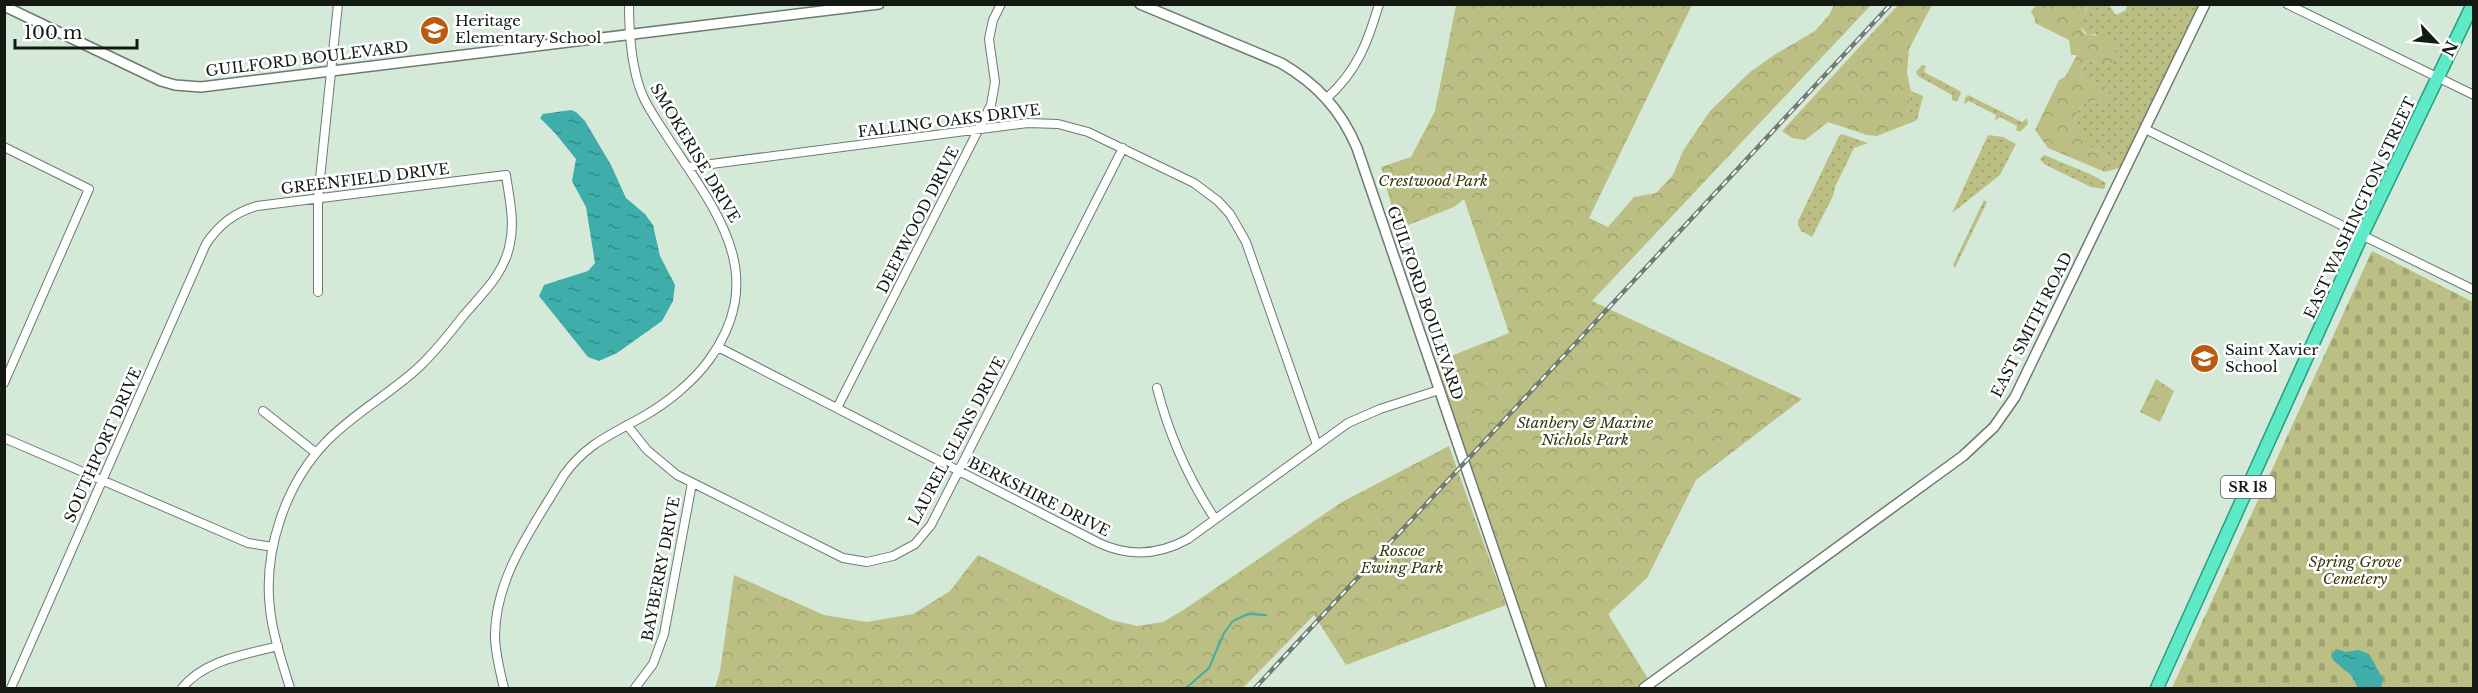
<svg xmlns="http://www.w3.org/2000/svg" width="2478" height="693" viewBox="0 0 2478 693" font-family="'Libre Baskerville',serif">
	<style>
		.grass { fill: url(#grass-dots) }
		.forest { fill: url(#forest-crowns) }
		.cemetery { fill: url(#cemetery-stones) }
		.water { fill: url(#water-ripples) }
		.lines { fill: none; stroke-linecap: round; stroke-linejoin: round }
		.stream { stroke: #3fada9; stroke-width: 2 }
		.minor-casing { stroke: #6b7c6e; stroke-width: 10 }
		.tertiary-casing { stroke: #6b7c6e; stroke-width: 12 }
		.trunk-casing { stroke: #299e7f; stroke-width: 15 }
		.minor { stroke: #fff; stroke-width: 8 }
		.tertiary { stroke: #fff; stroke-width: 9 }
		.trunk { stroke: #5eeac7; stroke-width: 12 }
		.rail-casing { stroke: #6f7c71; stroke-width: 4.5 }
		.rail { stroke: #fff; stroke-width: 2; stroke-dasharray: 7; stroke-linecap: butt }
		.labels { text-anchor: middle; stroke-width: 5; stroke-linejoin: round; paint-order: stroke }
		.shield { fill: #fff; stroke: #5a5f5a; stroke-width: 1.5 }
		.shield-label { font-size: 14px; font-weight: bold; fill: #131a14 }
		.poi-label { font-size: 15px; fill: #131a14; stroke: #fff; text-anchor: start }
		.street-label { font-size: 15px; fill: #131a14; stroke: #fff }
		.park-label { font-size: 15px; font-style: italic; fill: #36380d; stroke: #fff }
	</style>
	<defs>
		<pattern id="grass-dots" width="8" height="8" patternUnits="userSpaceOnUse" patternTransform="scale(1.5)"><rect width="8" height="8" fill="#bbbf83"/><path d="M2 2h.1M6 6h.1" fill="none" stroke="#a0a470" stroke-width="1.8" stroke-linecap="round"/></pattern>
		<pattern id="forest-crowns" width="20" height="18" patternUnits="userSpaceOnUse" patternTransform="scale(1.5)"><rect width="20" height="18" fill="#bbbf83"/><path d="M2 6a3 3 0 1 1 6 0M12 15a3 3 0 1 1 6 0" fill="none" stroke="#a0a470"/></pattern>
		<pattern id="cemetery-stones" width="16" height="16" patternUnits="userSpaceOnUse" patternTransform="scale(1.5)"><rect width="16" height="16" fill="#bbbf83"/><path d="M2 7V4a2 2 0 0 1 4 0v3zM10 15v-3a2 2 0 0 1 4 0v3z" fill="#a0a470"/></pattern>
		<pattern id="water-ripples" width="26" height="14" patternUnits="userSpaceOnUse" patternTransform="scale(1.5)"><rect width="26" height="14" fill="#3fada9"/><path d="M2 4q2-2 4 0t4 0M15 11q2-2 4 0t4 0" fill="none" stroke="#348c88"/></pattern>
	</defs>
	<rect width="100%" height="100%" fill="#d5e9d9"/>
	<path class="grass" d="M2089,5H2109L2116,15L2126,10L2127,5H2200L2122,167L2105,172L2110,157L2084,144L2073,131C2077,107 2081,101 2106,99L2107,86L2084,80L2081,75L2083,65L2088,60L2112,64L2096,34L2088,35L2081,27V19Z
		M1922,65L1926,66L1924,72L1960,91L1961,93L1957,102L1952,100V95L1918,76L1916,72Z
		M1911,91L1923,96L1917,120L1905,125Z
		M1968,95L2022,122L2027,118L2028,124L2020,132L2016,130L2017,126L2000,117L1995,121L1996,115L1969,101L1964,104L1965,98Z
		M1842,134L1868,143L1854,148L1835,187L1833,196L1812,237L1801,231L1798,225V221L1839,136Z
		M1988,135L2003,137L2016,144L2000,175L1952,213Z
		M2044,155L2090,174L2106,183L2104,189L2091,187L2044,164L2040,159Z
		M1984,200L1987,202L1955,268L1953,265Z"/>
	<path class="forest" d="M1456,5H1692L1589,218L1608,227L1634,197L1656,193L1673,175L1683,151L1710,111L1750,72L1774,55L1815,31L1829,15L1834,5H1871L1592,301L1802,399L1696,480L1647,578L1608,614L1650,682L1641,688H1543L1484,515L1436,362L1509,333L1464,199L1454,207L1398,229L1381,167L1411,157L1435,111Z
		M1898,5H1932L1909,49L1907,73L1911,91L1905,125L1877,136L1867,135L1828,122L1805,140L1792,138L1782,131Z
		M2036,5H2089C2084,11 2074,33 2089,35C2096,36 2103,35 2110,35L2117,42L2112,64L2088,60L2083,65L2081,75L2084,80L2107,86L2109,94L2106,99C2081,101 2077,107 2073,130L2087,139L2084,144L2110,157L2105,172L2048,148L2035,130L2059,80L2065,77L2077,55H2071L2069,40L2035,23V19L2031,11Z
		M2156,379L2174,391L2160,422L2140,412Z
		M1449,446L1506,605L1346,665L1314,615L1243,688H715L720,671L734,575L824,615L867,622L913,614L950,591L978,555L1111,620L1137,626L1163,622L1185,609L1342,502Z"/>
	<path class="cemetery" d="M2372,251L2473,302V688H2172Z"/>
	<path class="water" d="M571,110L576,112L585,121L611,165L626,198L645,214L653,225L660,256L675,285L673,301L662,321L617,353L599,361L588,357L539,296L544,285L588,271L595,263L586,207L572,181L576,159L555,133L540,118L543,114Z
		M2336,649L2346,652L2358,650L2369,654L2383,679L2381,688H2358L2351,675L2333,660L2332,655Z"/>
	<g class="lines">
		<path class="stream" d="M1186,688L1209,668L1224,633L1233,621L1248,614L1266,615"/>
		<defs>
			<path id="minor" d="M2287,4L2474,95
				M1327,98C1357,71 1368,42 1379,4
				M2145,129L2474,290
				M4,147L89,189L4,383
				M688,167L1028,123L1058,124L1088,132L1194,183L1218,201L1230,214L1246,242L1317,445
				M318,292V198L338,4
				M718,347L1099,543C1129,557 1159,555 1188,539L1348,423L1380,409L1439,390
				M1157,388C1169,435 1188,478 1215,519
				M837,408L991,105L995,82L989,39L993,20L1001,4
				M263,411L316,453
				M627,425L647,450L677,475L843,558L867,562L893,556L915,544L931,525L1123,148
				M4,438L248,543L273,547
				M11,688L206,244C219,224 235,212 257,206L506,175C509,197 515,221 510,243C505,273 483,293 464,315C450,333 436,351 419,367C390,394 354,413 327,441C286,483 263,550 270,609C273,636 282,662 290,688
				M182,688C205,660 244,655 278,646
				M504,688C500,672 496,656 495,639C494,577 534,526 564,475C587,443 611,435 644,416C667,403 693,382 709,360C770,276 717,212 670,141C661,126 649,111 642,94C631,67 629,34 629,4
				M635,688L653,664L664,634L692,483"/>
			<path id="tertiary" d="M1140,4L1281,63C1317,84 1341,110 1357,148L1541,688
				M4,6L161,81L175,85L201,87L879,4
				M1644,688L1963,456L1994,427L2015,397L2205,4"/>
			<path id="trunk" d="M2157,688L2362,235L2473,4"/>
		</defs>
		<use href="#minor" class="minor-casing"/>
		<use href="#tertiary" class="tertiary-casing"/>
		<use href="#trunk" class="trunk-casing"/>
		<use href="#minor" class="minor"/>
		<use href="#tertiary" class="tertiary"/>
		<use href="#trunk" class="trunk"/>
		<defs>
			<path id="rail" d="M1255,688L1891,4"/>
		</defs>
		<use href="#rail" class="rail-casing"/>
		<use href="#rail" class="rail"/>
	</g>
	<defs>
		<symbol id="school-disc" viewBox="-11 -11 22 22"><circle r="9.5" fill="#b95b10" stroke="#fff"/><path d="M0-5L7-2L0 1L-7-2ZM-4 1L0 2.5L4 1V4Q0 6-4 4Z" fill="#fff"/></symbol>
	</defs>
	<g fill-rule="evenodd">
		<use href="#school-disc" x="418" y="14" width="33" height="33"/>
		<use href="#school-disc" x="2188" y="342" width="33" height="33"/>
	</g>
	<g class="labels">
		<rect class="shield" x="2221" y="476" width="54" height="22" rx="4.5"/>
		<g class="shield-label">
			<text x="2248" y="492">SR 18</text>
		</g>
		<g class="poi-label">
			<text x="455" y="26">Heritage<tspan x="455" dy="17">Elementary School</tspan></text>
			<text x="2225" y="355">Saint Xavier<tspan x="2225" dy="17">School</tspan></text>
		</g>
		<g class="street-label">
			<text transform="translate(307 59) rotate(-7)" y="5">GUILFORD BOULEVARD</text>
			<text transform="translate(949 121) rotate(-7)" y="5">FALLING OAKS DRIVE</text>
			<text transform="translate(695 153) rotate(59)" y="5">SMOKERISE DRIVE</text>
			<text transform="translate(365 179) rotate(-7)" y="5">GREENFIELD DRIVE</text>
			<text transform="translate(2360 208) rotate(-65)" y="5">EAST WASHINGTON STREET</text>
			<text transform="translate(918 220) rotate(-63)" y="5">DEEPWOOD DRIVE</text>
			<text transform="translate(1425 303) rotate(71)" y="5">GUILFORD BOULEVARD</text>
			<text transform="translate(2032 325) rotate(-63)" y="5">EAST SMITH ROAD</text>
			<text transform="translate(957 441) rotate(-62)" y="5">LAUREL GLENS DRIVE</text>
			<text transform="translate(103 445) rotate(-66)" y="5">SOUTHPORT DRIVE</text>
			<text transform="translate(1039 497) rotate(27)" y="5">BERKSHIRE DRIVE</text>
			<text transform="translate(661 569) rotate(-79)" y="5">BAYBERRY DRIVE</text>
		</g>
		<g class="park-label">
			<text x="1433" y="186">Crestwood Park</text>
			<text x="1585" y="428">Stanbery &amp; Maxine<tspan x="1585" dy="17">Nichols Park</tspan></text>
			<text x="1402" y="556">Roscoe<tspan x="1402" dy="17">Ewing Park</tspan></text>
			<text x="2355" y="567">Spring Grove<tspan x="2355" dy="17">Cemetery</tspan></text>
		</g>
	</g>
	<rect width="2478" height="693" fill="none" stroke="#131a14" stroke-width="12"/>
	<g transform="translate(2436 42) rotate(116)" stroke="#ffffff" stroke-width="4.5" paint-order="stroke">
	<path d="M0-4.5L10 22L0 15L-10 22Z" fill="#131a14"/>
	<text y="-9" font-size="16" font-weight="bold" text-anchor="middle" fill="#131a14">N</text>
	</g>
	<path d="M15 39v9h122v-9" fill="none" stroke="#131a14" stroke-width="3"/>
	<text x="24" y="39" font-size="18" fill="#131a14" stroke="#ffffff" stroke-width="4.5" paint-order="stroke">100 m</text>
</svg>
